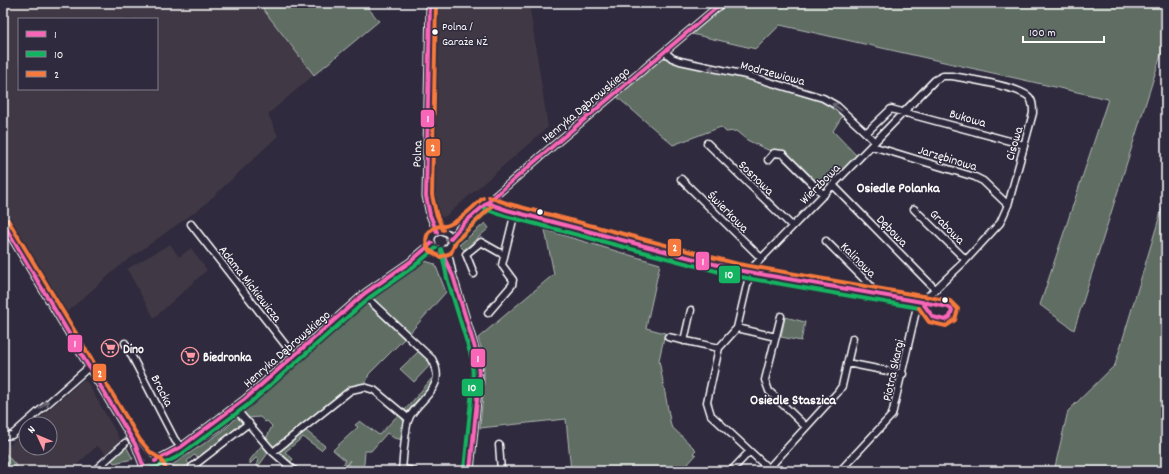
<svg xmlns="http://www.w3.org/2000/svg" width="1169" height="474" viewBox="0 0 1169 474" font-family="Dekko,sans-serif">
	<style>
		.built { fill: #403844; fill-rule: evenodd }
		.green { fill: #5f6d64; stroke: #afb6b2 }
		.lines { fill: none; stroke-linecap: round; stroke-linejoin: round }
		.minor-casing { stroke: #fff; stroke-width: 9 }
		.minor { stroke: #2f2a3d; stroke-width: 6 }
		.bus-1-casing { stroke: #2f2a3d; stroke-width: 7 }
		.bus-2-casing { stroke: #2f2a3d; stroke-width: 7 }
		.bus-3-casing { stroke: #2f2a3d; stroke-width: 7 }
		.bus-1 { stroke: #fa66b7; stroke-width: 4 }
		.bus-2 { stroke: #13b361; stroke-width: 4 }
		.bus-3 { stroke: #f6793e; stroke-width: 4 }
		.oneway { stroke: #6d6a77 }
		.bus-dot { fill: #fff; stroke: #2f2a3d; stroke-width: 1.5 }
		.labels { text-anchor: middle; stroke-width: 3; stroke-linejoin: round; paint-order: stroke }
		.bus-label { font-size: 12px; fill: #fff; stroke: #2f2a3d; text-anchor: start }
		.street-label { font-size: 13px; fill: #fff; stroke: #2f2a3d }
		.poi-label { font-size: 13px; font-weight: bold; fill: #fff; stroke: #2f2a3d; text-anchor: start }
		.neighbourhood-label { font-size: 14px; font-weight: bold; fill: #fff; stroke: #2f2a3d }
		.line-badge { stroke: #2f2a3d; stroke-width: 1.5 }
		.badge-label { font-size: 11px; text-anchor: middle; font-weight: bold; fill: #fff }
	</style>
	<rect width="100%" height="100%" fill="#2f2a3d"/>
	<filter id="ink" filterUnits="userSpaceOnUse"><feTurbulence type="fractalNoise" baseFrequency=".025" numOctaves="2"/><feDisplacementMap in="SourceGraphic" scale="8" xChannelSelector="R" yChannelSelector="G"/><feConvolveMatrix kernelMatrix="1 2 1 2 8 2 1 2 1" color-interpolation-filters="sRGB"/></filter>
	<g filter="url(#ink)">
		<path class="built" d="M3,3H266L263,9L314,75L268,114L278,136L202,207L122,264L60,318L3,223ZM19,19H157V89H19Z
			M431,3H529L548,127L446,216L437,219L430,215L427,160Z
			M170,244L179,257L191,248L207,270L154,318L127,269Z
			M83,380L87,382L121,441L106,454L97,446L70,471H3V451L26,430V448H50V424H33Z"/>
		<path class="green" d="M266,3H364L379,21L314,75L263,9Z
			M729,3H1166V39L1074,330L1040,305L1108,99L780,25L756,49L692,34Z
			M663,58L747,77L820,99L843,115L833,131L857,156L823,190L784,152L768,150L747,140L736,131L726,132L721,127L673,145L616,96Z
			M1166,195V471H1054L1068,411L1115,365Z
			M485,223L489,228L464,250L459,245Z
			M545,230L660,264L646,328L665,333L659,360L671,426L696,450L693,453L696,455L687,465L690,468L687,471H571L566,419L480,428C482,398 489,366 478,338L554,274Z
			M425,261L435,264L446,292L408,335L371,298Z
			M364,301L404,339L369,374L365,385L354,386L276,446L271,447L266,439L272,426L267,421L265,422L260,417L248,418L243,412V407L345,315Z
			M785,317L805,322L801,341L781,337Z
			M419,351L432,363L414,382L400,369Z
			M433,368C435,387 421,398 410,412L400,410L402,408L405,410L433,377L431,369Z
			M239,415L243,425L200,458L194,455L187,461L189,464L180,470L172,465L223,431Z
			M398,415L402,418L405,425L401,426V431H404L403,440L394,438L387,433L371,451H365L364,464L358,471L349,465L343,471L350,460L342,471H337L346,461L333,450L358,427L355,425L360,421L379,435Z
			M226,419L229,423L222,430L169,462Z
			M305,430L325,446L321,450L303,437L285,452L293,459L290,463L279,453V451Z
			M262,445L268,453L258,467L256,465L259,461L256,458L250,464V460Z
			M126,446L133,459L114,463L111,459Z
			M3,451L21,471H3Z"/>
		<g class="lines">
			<defs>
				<path id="minor" d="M430,3L426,196L430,215L437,232
					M665,52L672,58L680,61L746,75L823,98L837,106L866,133
					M875,142L866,133L891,109L1024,145
					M707,143L792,226
					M872,146L975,177L983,181L1008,205
					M768,160L774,153L783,154L824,195
					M681,179L761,258
					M833,185L936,290
					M487,203L507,210L737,270L750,272L922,302L966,260L1000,223L1008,205L1033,113C1033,107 1033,100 1028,96C1016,86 968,79 952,76H943L935,80L753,267L750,272L737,328L719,348L707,402L711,415L771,471
					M914,209L966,260
					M3,223L135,444L143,465
					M191,224L294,356
					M431 241a10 10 0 1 1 20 0a10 10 0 1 1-20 0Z
					M450,239L464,223L541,156L722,3
					M826,241L869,284L873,289L871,294
					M447,248L453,276L478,358L479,380L470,471
					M441,251L450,271
					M416,259L436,249
					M474,274L466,254L481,242L504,255
					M365,293L368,299L432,359C448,388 420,397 409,418C405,427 403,459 402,471
					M488,313L512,285L513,280L502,265L515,212
					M781,316L765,380L769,391L806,427
					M737,328L776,337
					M668,337L719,348
					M684,341L691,310
					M125,343L175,440L181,447
					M847,363L903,374
					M234,407L273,452L295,471
					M3,436L12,435L89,367
					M499,445L501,471
					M137,447L150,461
					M273,452L351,390L364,387L374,390L409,419
					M155,461L181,447L245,399L365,293L410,262L432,243
					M192,467L249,423
					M160,468L172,454
					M402,469L414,471
					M768,469L838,392L842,386L853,338
					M94,471L125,443
					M142,471L143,465L150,461L157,463L160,471
					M731,471L749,452
					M840,471L892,415L918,302"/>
			</defs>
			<use href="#minor" class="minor-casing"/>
			<use href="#minor" class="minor"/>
			<defs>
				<path id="bus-1" d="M430,3L426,196L430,215L437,232
					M487,203L507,210L737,270L922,302
					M3,223L135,444L143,465
					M450,239L464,223L541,156L722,3
					M441,251L453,276L478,358L479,380L470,471
					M922,302L948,307L952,310L950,317L945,320L933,317Z
					M155,461L181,447L245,399L365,293L410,262L432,243"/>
				<path id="bus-2" d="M485,209L505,216L735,276L919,308
					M454,243L491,207
					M441,249L447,278L472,359L473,380L464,470
					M148,471L150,468L157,467L179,456L249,404L369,298L413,267L436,248"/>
				<path id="bus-3" d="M436,3L432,195L436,213L443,230
					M489,197L509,204L738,264L922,296
					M483,198C474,206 457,224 445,226C440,227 436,225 431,230C425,235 425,243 429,250L440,257L451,253L456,241L491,207
					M8,220L140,440L151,453L161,459L166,469
					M919,308L929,322L946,326L955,320L958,309L950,301L924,296"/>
			</defs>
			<use href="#bus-1" class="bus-1-casing"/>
			<use href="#bus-2" class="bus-2-casing"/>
			<use href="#bus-3" class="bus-3-casing"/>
			<use href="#bus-1" class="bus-1"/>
			<use href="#bus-2" class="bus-2"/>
			<use href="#bus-3" class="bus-3"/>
		</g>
		<defs><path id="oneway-shaft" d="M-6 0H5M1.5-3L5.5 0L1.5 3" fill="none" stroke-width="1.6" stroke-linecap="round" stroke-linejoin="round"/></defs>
		<g class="oneway">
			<use href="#oneway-shaft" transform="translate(714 69) rotate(-168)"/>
			<use href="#oneway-shaft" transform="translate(837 107) rotate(-143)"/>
			<use href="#oneway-shaft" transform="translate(44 405) rotate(-42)"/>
		</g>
	</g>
	<defs>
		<symbol id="supermarket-ring" viewBox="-11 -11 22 22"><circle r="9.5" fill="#2f2a3d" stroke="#ff9aa2" stroke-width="1.5"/><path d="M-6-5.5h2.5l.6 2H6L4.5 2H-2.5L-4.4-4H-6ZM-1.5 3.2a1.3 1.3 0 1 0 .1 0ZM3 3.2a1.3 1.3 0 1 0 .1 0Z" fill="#ff9aa2"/></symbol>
	</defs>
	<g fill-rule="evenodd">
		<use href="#supermarket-ring" x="100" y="338" width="20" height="20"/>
		<use href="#supermarket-ring" x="180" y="346" width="20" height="20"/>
	</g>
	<g class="bus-dot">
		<circle cx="435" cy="32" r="3.5"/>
		<circle cx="540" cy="212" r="3.5"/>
		<circle cx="945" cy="300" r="3.5"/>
	</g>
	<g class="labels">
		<g class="bus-label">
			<text x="442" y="30">Polna /<tspan x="442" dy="15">Garaże NŻ</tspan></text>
		</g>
		<g class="street-label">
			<text transform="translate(773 72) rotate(15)" y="5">Modrzewiowa</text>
			<text transform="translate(585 104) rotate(-40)" y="5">Henryka Dąbrowskiego</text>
			<text transform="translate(968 117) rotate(16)" y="5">Bukowa</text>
			<text transform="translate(1013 143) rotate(-74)" y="5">Cisowa</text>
			<text transform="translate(416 154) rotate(-88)" y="5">Polna</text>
			<text transform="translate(948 157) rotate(17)" y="5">Jarzębinowa</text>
			<text transform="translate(757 177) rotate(44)" y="5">Sosnowa</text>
			<text transform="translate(819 183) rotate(-45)" y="5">Wierzbowa</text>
			<text transform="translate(729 211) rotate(45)" y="5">Świerkowa</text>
			<text transform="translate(948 226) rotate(45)" y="5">Grabowa</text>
			<text transform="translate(893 230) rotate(46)" y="5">Dębowa</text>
			<text transform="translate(859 259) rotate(45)" y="5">Kalinowa</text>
			<text transform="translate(251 283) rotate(52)" y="5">Adama Mickiewicza</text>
			<text transform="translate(286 348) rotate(-41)" y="5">Henryka Dąbrowskiego</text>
			<text transform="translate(892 370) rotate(-78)" y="5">Piotra Skargi</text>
			<text transform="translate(163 390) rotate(63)" y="5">Bracka</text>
		</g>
		<g class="poi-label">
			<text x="123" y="353">Dino</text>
			<text x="203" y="361">Biedronka</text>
		</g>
		<g class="neighbourhood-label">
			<text x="898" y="192">Osiedle Polanka</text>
			<text x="793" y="404">Osiedle Staszica</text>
		</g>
	</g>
	<g class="line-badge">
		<rect x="420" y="109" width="15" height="19" rx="4" fill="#fa66b7"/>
		<rect x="425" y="138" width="16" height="19" rx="4" fill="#f6793e"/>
		<rect x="667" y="238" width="15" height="19" rx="4" fill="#f6793e"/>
		<rect x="695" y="251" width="15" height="20" rx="4" fill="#fa66b7"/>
		<rect x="718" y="265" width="23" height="19" rx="4" fill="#13b361"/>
		<rect x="67" y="334" width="16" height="19" rx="4" fill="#fa66b7"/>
		<rect x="470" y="348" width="16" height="20" rx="4" fill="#fa66b7"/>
		<rect x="92" y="363" width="15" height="19" rx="4" fill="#f6793e"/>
		<rect x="461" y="378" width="23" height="19" rx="4" fill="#13b361"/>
	</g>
	<g class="badge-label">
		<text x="428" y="122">1</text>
		<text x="433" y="151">2</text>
		<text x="675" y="251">2</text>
		<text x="703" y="265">1</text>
		<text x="729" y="278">10</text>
		<text x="75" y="347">1</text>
		<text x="478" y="362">1</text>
		<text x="100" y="377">2</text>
		<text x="472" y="391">10</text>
	</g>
	<rect width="1169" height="474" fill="none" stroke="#2f2a3d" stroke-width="16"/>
	<rect x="8" y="8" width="1153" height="458" fill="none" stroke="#fff" stroke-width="1.5" filter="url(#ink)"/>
	<rect x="18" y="18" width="140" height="72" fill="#2f2a3d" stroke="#827f8b"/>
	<rect x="26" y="31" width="20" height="6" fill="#fa66b7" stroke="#827f8b"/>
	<text x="54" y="38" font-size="12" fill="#ffffff">1</text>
	<rect x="26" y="51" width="20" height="6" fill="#13b361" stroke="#827f8b"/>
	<text x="54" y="58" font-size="12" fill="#ffffff">10</text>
	<rect x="26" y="71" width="20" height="6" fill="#f6793e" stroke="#827f8b"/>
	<text x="54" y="78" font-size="12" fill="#ffffff">2</text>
	<g transform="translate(38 436) rotate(314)"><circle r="19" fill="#2f2a3d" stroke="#827f8b"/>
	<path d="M0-3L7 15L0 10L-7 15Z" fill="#ff9aa2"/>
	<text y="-6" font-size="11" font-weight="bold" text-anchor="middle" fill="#ffffff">N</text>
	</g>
	<path d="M1023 36v6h81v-6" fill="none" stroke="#ffffff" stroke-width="2"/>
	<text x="1029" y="36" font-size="12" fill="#ffffff" stroke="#2f2a3d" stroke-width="3" paint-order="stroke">100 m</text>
</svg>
